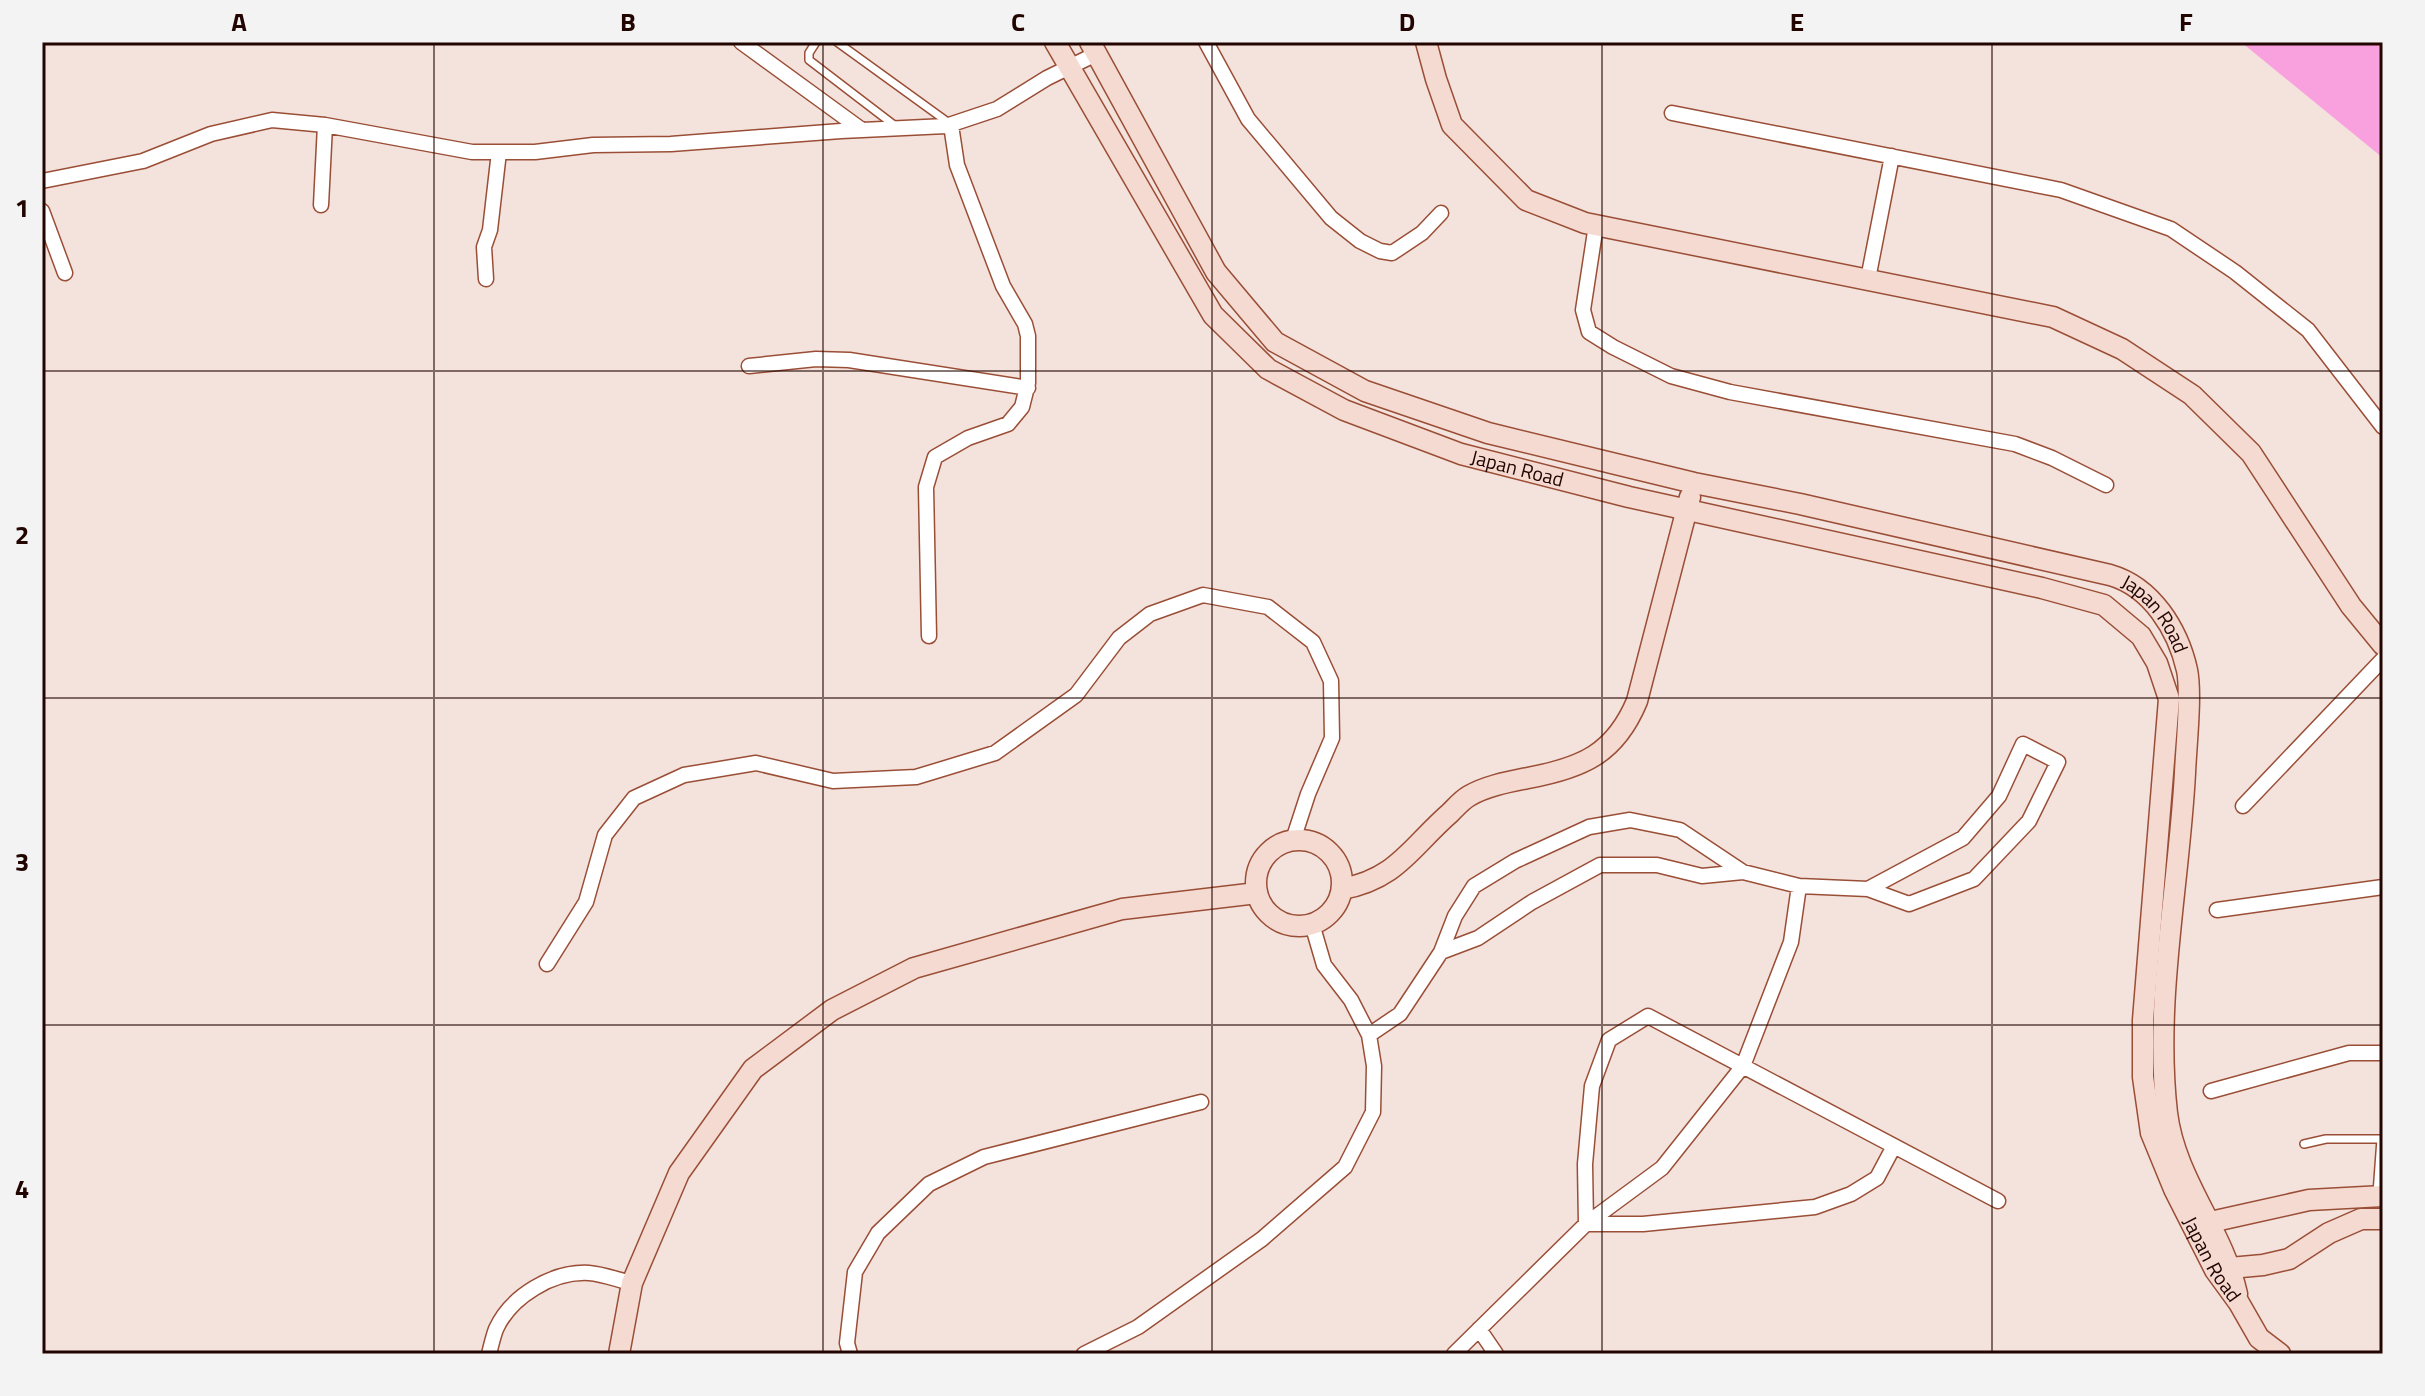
<svg xmlns="http://www.w3.org/2000/svg" width="2425" height="1396" viewBox="0 0 2425 1396" font-family="'Titillium Web',sans-serif">
	<style>
		.green { fill: #f9a1df }
		.lines { fill: none; stroke-linecap: round; stroke-linejoin: round }
		.lane-casing { stroke: #9a4e36; stroke-width: 10 }
		.street-casing { stroke: #9a4e36; stroke-width: 17 }
		.secondary-casing { stroke: #9a4e36; stroke-width: 23 }
		.lane { stroke: #fff; stroke-width: 7 }
		.street { stroke: #fff; stroke-width: 14 }
		.secondary { stroke: #f5dad2; stroke-width: 20 }
		.grid { fill: none; stroke: #220500; stroke-width: 2; stroke-opacity: 0.55 }
		.labels { text-anchor: middle; stroke-width: 8; stroke-linejoin: round; paint-order: stroke }
		.street-label { font-size: 20px; fill: #220500; stroke: #f3f3f3 }
		.neatline { fill: none; stroke: #220500; stroke-width: 3 }
		.grid-label { font-size: 26px; text-anchor: middle; font-weight: bold; fill: #220500 }
	</style>
	<rect width="100%" height="100%" fill="#f4e2dc"/>
	<path class="green" d="M2241,42H2383V158Z"/>
	<g class="lines">
		<defs>
			<path id="lane" d="M816,42L809,53V60L894,125
				M837,42L949,123
				M2304,1144L2326,1139H2380
				M2377,1193L2381,1139"/>
			<path id="street" d="M741,42L862,130
				M1206,42L1248,119L1331,218L1360,241L1380,251L1392,253L1422,233L1441,213
				M1672,113L2061,190L2171,229L2235,272L2308,330L2383,427
				M42,181L143,161L211,134L272,120L325,125L472,152H535L593,145L671,144L841,131L946,126L997,109L1047,78L1096,54
				M321,205L325,125
				M42,211L65,273
				M1596,225L1583,310L1589,332L1613,347L1671,376L1730,392L2015,444L2052,458L2106,485
				M486,279L484,247L490,230L499,152
				M1868,279L1892,156
				M749,366L816,359L849,360L1028,388
				M929,636L926,487L935,457L968,438L1008,424L1022,407L1028,383V336L1025,324L1003,286L957,165L951,125
				M2243,806L2383,659
				M2217,910L2383,887
				M1441,952L1478,938L1532,902L1600,865H1657L1702,876L1743,872
				M547,964L586,902L605,835L634,798L684,775L756,763L833,781L916,777L995,753L1076,695L1119,638L1150,614L1203,595L1268,607L1313,642L1331,681L1332,738L1308,794L1293,840
				M1369,1035L1400,1014L1441,952L1455,916L1474,886L1515,861L1589,827L1630,820L1680,830L1743,872L1799,886L1868,889L1909,904L1974,879L2029,821L2058,762L2023,744L1999,796L1963,838L1868,889
				M2211,1091L2349,1053H2383
				M1894,1146L1877,1178L1851,1194L1815,1207L1643,1224H1586L1585,1164L1592,1086L1609,1040L1648,1016L1998,1201
				M1479,1329L1496,1354
				M489,1354C491,1346 493,1337 496,1329C511,1296 553,1271 589,1273C603,1274 618,1280 632,1283
				M850,1354L847,1343L855,1272L878,1233L929,1184L984,1157L1201,1102
				M1084,1354L1138,1327L1262,1239L1345,1167L1373,1112L1374,1066L1369,1035L1351,1000L1324,965L1312,924
				M1454,1354L1586,1224L1662,1168L1743,1066L1791,942L1799,886"/>
			<g id="secondary">
				<path id="s1" d="M1055,42L1213,315L1268,369L1344,410L1461,454L1629,497L2042,588L2104,605L2141,636L2157,663L2169,699L2143,1020V1077L2151,1133L2174,1189L2215,1270L2239,1303L2259,1338L2280,1354"/>
				<path id="s2" d="M1090,42L1216,272L1275,342L1365,391L1488,433L1694,483L1800,504L2110,575C2152,587 2178,630 2187,670C2192,694 2186,747 2185,773C2179,886 2154,1001 2167,1113C2175,1179 2223,1230 2237,1294"/>
				<path d="M1426,42L1436,79L1452,125L1526,200L1585,223L2053,317L2122,349L2192,395L2251,453L2351,606L2383,645"/>
				<circle cx="1299" cy="883" r="43"/>
				<path d="M1342,889C1397,879 1411,847 1450,813C1456,807 1462,800 1469,796C1486,786 1508,782 1528,778C1582,768 1615,754 1637,701L1690,497"/>
				<path d="M2197,1225L2309,1200L2383,1196"/>
				<path d="M2219,1269L2263,1265L2289,1259L2329,1233L2361,1219H2383"/>
				<path d="M619,1354L632,1283L679,1173L753,1069L832,1010L914,968L1122,909L1257,893"/>
			</g>
		</defs>
		<use href="#lane" class="lane-casing"/>
		<use href="#street" class="street-casing"/>
		<use href="#secondary" class="secondary-casing"/>
		<use href="#lane" class="lane"/>
		<use href="#street" class="street"/>
		<use href="#secondary" class="secondary"/>
	</g>
	<path class="grid" d="M434,42V1354M823,42V1354M1212,42V1354M1602,42V1354M1992,42V1354M42,371H2383M42,698H2383M42,1025H2383"/>
	<g class="labels">
		<g class="street-label">
			<text dy="7" stroke="none"><textPath href="#s1" startOffset="662">Japan Road</textPath></text>
			<text dy="7" stroke="none"><textPath href="#s2" startOffset="1286">Japan Road</textPath></text>
			<text dy="7" stroke="none"><textPath href="#s1" startOffset="1958">Japan Road</textPath></text>
		</g>
	</g>
	<rect width="2425" height="1396" fill="none" stroke="#f3f3f3" stroke-width="88"/>
	<rect x="44" y="44" width="2337" height="1308" class="neatline"/>
	<g class="grid-label">
		<text x="239" y="31">A</text>
		<text x="628" y="31">B</text>
		<text x="1018" y="31">C</text>
		<text x="1407" y="31">D</text>
		<text x="1797" y="31">E</text>
		<text x="2186" y="31">F</text>
		<text x="22" y="217">1</text>
		<text x="22" y="544">2</text>
		<text x="22" y="871">3</text>
		<text x="22" y="1198">4</text>
	</g>
</svg>
